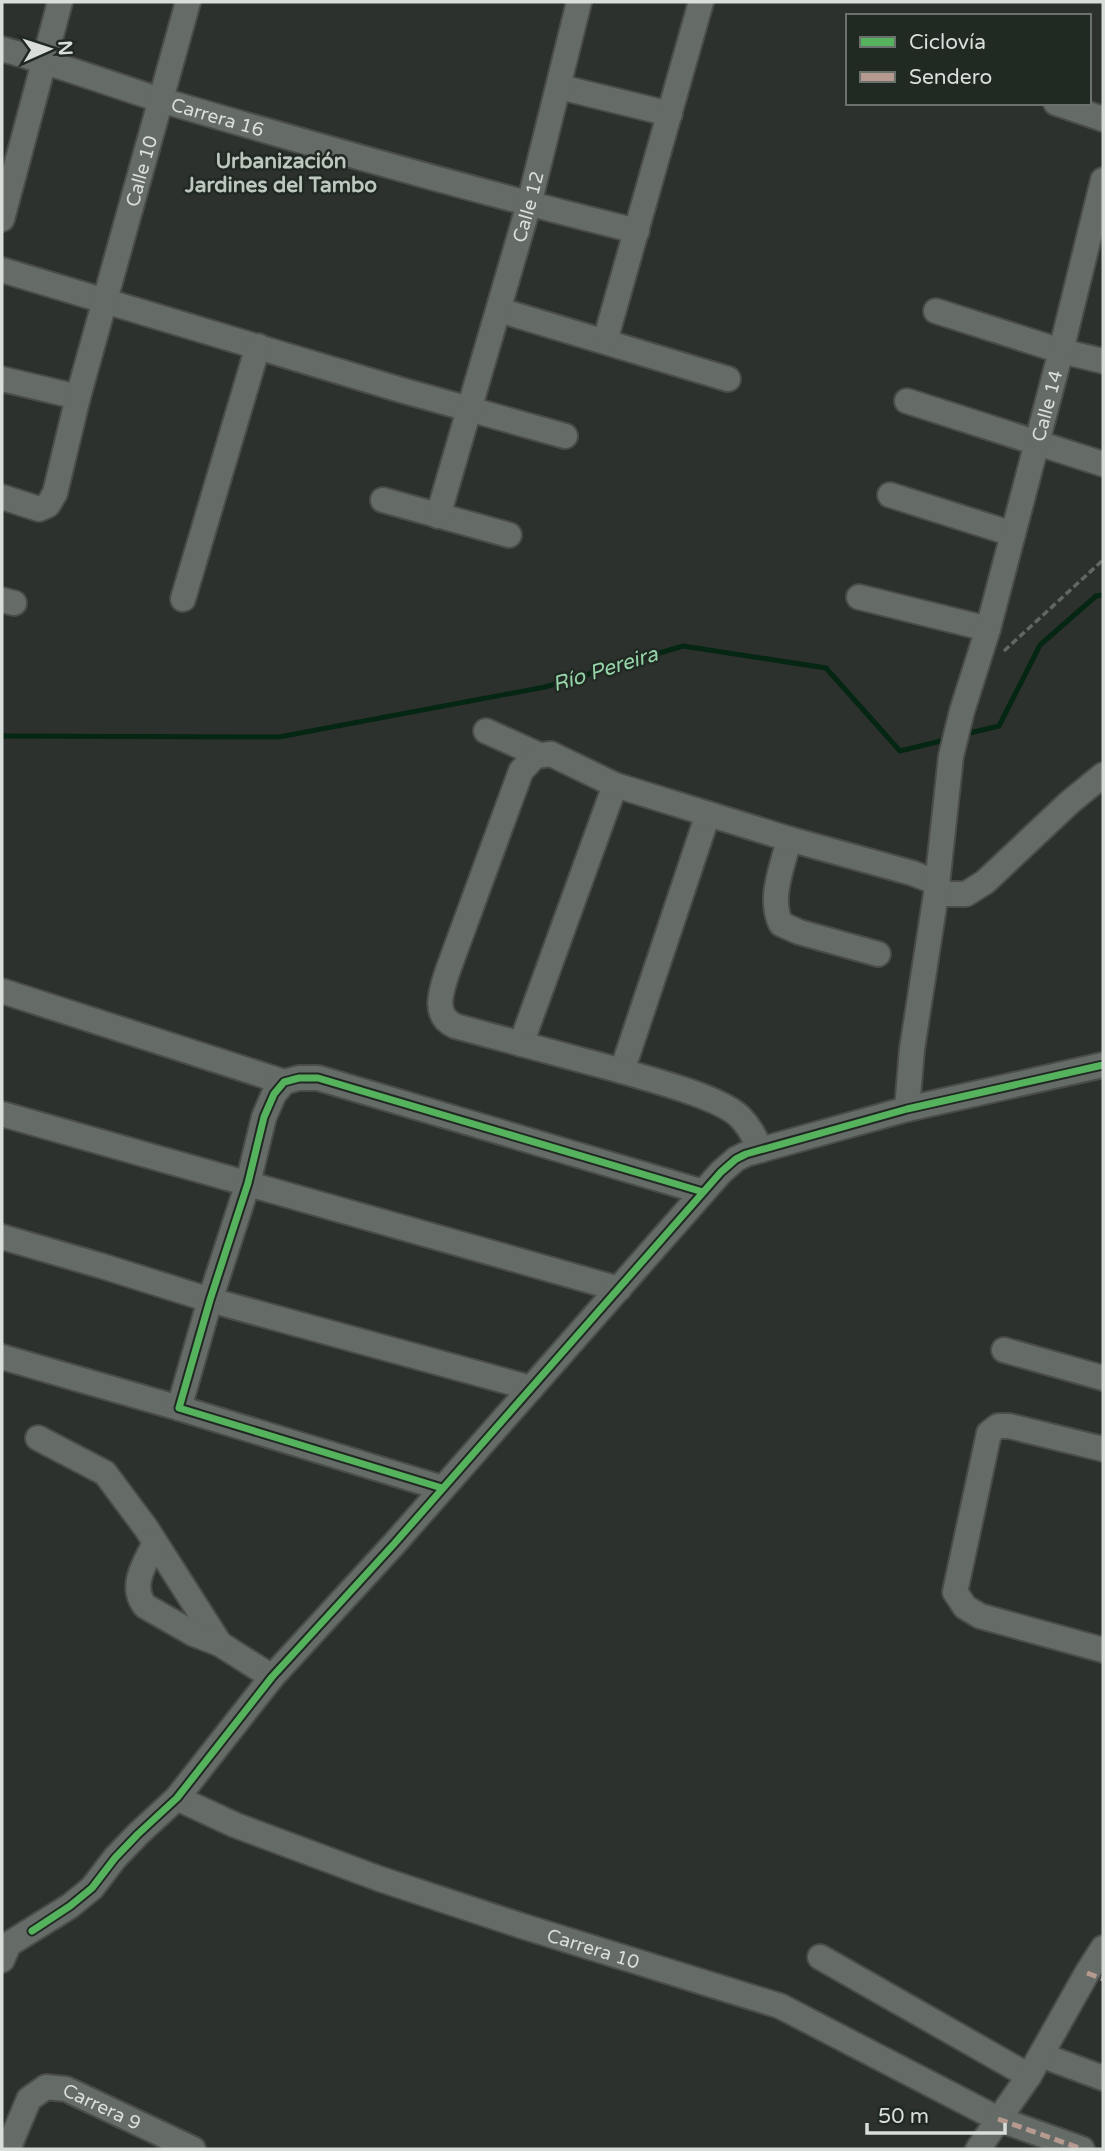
<svg xmlns="http://www.w3.org/2000/svg" width="1105" height="2151" viewBox="0 0 1105 2151" font-family="'Varela Round',sans-serif">
	<style>
		.lines { fill: none; stroke-linecap: round; stroke-linejoin: round }
		.stream { stroke: #042613; stroke-width: 5 }
		.minor-casing { stroke: #494c4a; stroke-width: 28 }
		.path { stroke: #636764; stroke-width: 3.5; stroke-dasharray: 7 3.5; stroke-linecap: butt }
		.minor { stroke: #656b67; stroke-width: 24 }
		.quiet { stroke: #b69a8f; stroke-width: 5; stroke-dasharray: 10 5; stroke-linecap: butt }
		.cycleway-casing { stroke: #212923; stroke-width: 11 }
		.cycleway { stroke: #56b35d; stroke-width: 7 }
		.labels { text-anchor: middle; stroke-width: 5; stroke-linejoin: round; paint-order: stroke }
		.street-label { font-size: 19px; fill: #d9deda; stroke: #212923 }
		.neighbourhood-label { font-size: 21px; font-weight: bold; fill: #bdc7c0; stroke: #212923 }
		.water-label { font-size: 21px; font-style: italic; fill: #96d4aa; stroke: #212923 }
	</style>
	<rect width="100%" height="100%" fill="#2d312e"/>
	<g class="lines">
		<path class="stream" d="M965,734L999,726L1040,645L1096,596L1103,595
			M2,736L279,737L545,687L683,646L826,668L900,751L949,739"/>
		<defs>
			<g id="minor">
				<path id="s1" d="M2,49C57,64 110,84 164,101C321,147 478,192 637,231"/>
				<path d="M560,87L670,114"/>
				<path d="M1056,103L1103,119"/>
				<path d="M2,219L60,2"/>
				<path d="M2,270L401,390L565,436"/>
				<path d="M499,310L728,379"/>
				<path d="M936,311L1061,351L1103,361"/>
				<path d="M605,341L701,2"/>
				<path d="M2,379L78,397"/>
				<path d="M907,401L1103,464"/>
				<path d="M890,495L1013,534"/>
				<path id="s2" d="M2,497L39,509L48,505L55,493L78,397L188,2"/>
				<path d="M383,500L509,535"/>
				<path id="s3" d="M438,516L529,204L579,2"/>
				<path d="M859,597L988,629"/>
				<path d="M183,599L258,346"/>
				<path d="M2,600L14,603"/>
				<path d="M486,731L539,755"/>
				<path d="M708,814L622,1071C652,1080 720,1097 740,1117C750,1127 755,1138 761,1150"/>
				<path d="M789,839C783,866 768,898 781,924L799,932L878,954"/>
				<path d="M936,894H966L985,882L1070,802L1103,775"/>
				<path d="M2,991L284,1082"/>
				<path d="M521,1044L615,785"/>
				<path d="M622,1071L455,1026C431,1015 442,989 448,970L521,771L535,756L551,754L615,785L789,839L912,873L938,883"/>
				<path id="s4" d="M907,1109L912,1049L936,894L951,756L962,711L988,629L1061,351L1103,180"/>
				<path d="M2,1114L619,1289"/>
				<path d="M2,1237L102,1266L210,1300L531,1388"/>
				<path d="M1004,1350L1103,1378"/>
				<path d="M2,1357L179,1408"/>
				<path d="M38,1438L105,1473L146,1528L220,1644L272,1677"/>
				<path d="M1103,1449L1009,1426H998L989,1433L955,1592L965,1607L980,1616L1103,1650"/>
				<path d="M442,1488L179,1408L210,1300L248,1183L264,1117L274,1094L284,1082L299,1078H318L703,1192"/>
				<path d="M155,1543C145,1563 129,1586 145,1606L194,1634L220,1644"/>
				<path id="s5" d="M177,1798L235,1825L380,1879L522,1926L780,2006L998,2119L1082,2149"/>
				<path d="M820,1957L1029,2076"/>
				<path d="M2,1960L9,1944L70,1906L92,1888L115,1858L138,1834L177,1798L272,1677L394,1544L721,1172L736,1159L746,1154L907,1109L1103,1065"/>
				<path d="M1041,2055L1103,2078"/>
				<path id="s6" d="M8,2149L29,2099L46,2087L66,2089L193,2149"/>
				<path d="M978,2149L1029,2076L1087,1973L1103,1948"/>
			</g>
		</defs>
		<use href="#minor" class="minor-casing"/>
		<path class="path" d="M1004,651L1103,560"/>
		<use href="#minor" class="minor"/>
		<path class="quiet" d="M1087,1973L1103,1979
			M998,2119L1082,2149"/>
		<defs>
			<path id="cycleway" d="M442,1488L179,1408L210,1300L248,1183L264,1117L274,1094L284,1082L299,1078H318L703,1192
				M32,1931L70,1906L92,1888L115,1858L138,1834L177,1798L272,1677L394,1544L721,1172L736,1159L746,1154L907,1109L1103,1065"/>
		</defs>
		<use href="#cycleway" class="cycleway-casing"/>
		<use href="#cycleway" class="cycleway"/>
	</g>
	<g class="labels">
		<g class="street-label">
			<text dy="7" stroke="none"><textPath href="#s1" startOffset="226">Carrera 16</textPath></text>
			<text dy="7" stroke="none"><textPath href="#s2" startOffset="396">Calle 10</textPath></text>
			<text dy="7" stroke="none"><textPath href="#s3" startOffset="322">Calle 12</textPath></text>
			<text dy="7" stroke="none"><textPath href="#s4" startOffset="719">Calle 14</textPath></text>
			<text dy="7" stroke="none"><textPath href="#s5" startOffset="443">Carrera 10</textPath></text>
			<text dy="7" stroke="none"><textPath href="#s6" startOffset="135">Carrera 9</textPath></text>
		</g>
		<g class="neighbourhood-label">
			<text x="281" y="168">Urbanización<tspan x="281" dy="24">Jardines del Tambo</tspan></text>
		</g>
		<g class="water-label">
			<text transform="translate(605 669) rotate(-17)" y="7">Río Pereira</text>
		</g>
	</g>
	<rect width="1105" height="2151" fill="none" stroke="#d9deda" stroke-width="7"/>
	<rect x="846" y="14" width="245" height="91" fill="#212923" stroke="#6b716c" stroke-width="2"/>
	<rect x="860" y="37" width="35" height="10" fill="#56b35d" stroke="#6b716c" stroke-width="2"/>
	<text x="909" y="49" font-size="21" fill="#d9deda">Ciclovía</text>
	<rect x="860" y="72" width="35" height="10" fill="#b69a8f" stroke="#6b716c" stroke-width="2"/>
	<text x="909" y="84" font-size="21" fill="#d9deda">Sendero</text>
	<g transform="translate(49 49) rotate(87)" stroke="#212923" stroke-width="5" paint-order="stroke">
	<path d="M0-5L12 26L0 18L-12 26Z" fill="#d9deda"/>
	<text y="-10" font-size="19" font-weight="bold" text-anchor="middle" fill="#d9deda">N</text>
	</g>
	<path d="M867 2123v10h138v-10" fill="none" stroke="#d9deda" stroke-width="3.5"/>
	<text x="878" y="2123" font-size="21" fill="#d9deda" stroke="#212923" stroke-width="5" paint-order="stroke">50 m</text>
</svg>
